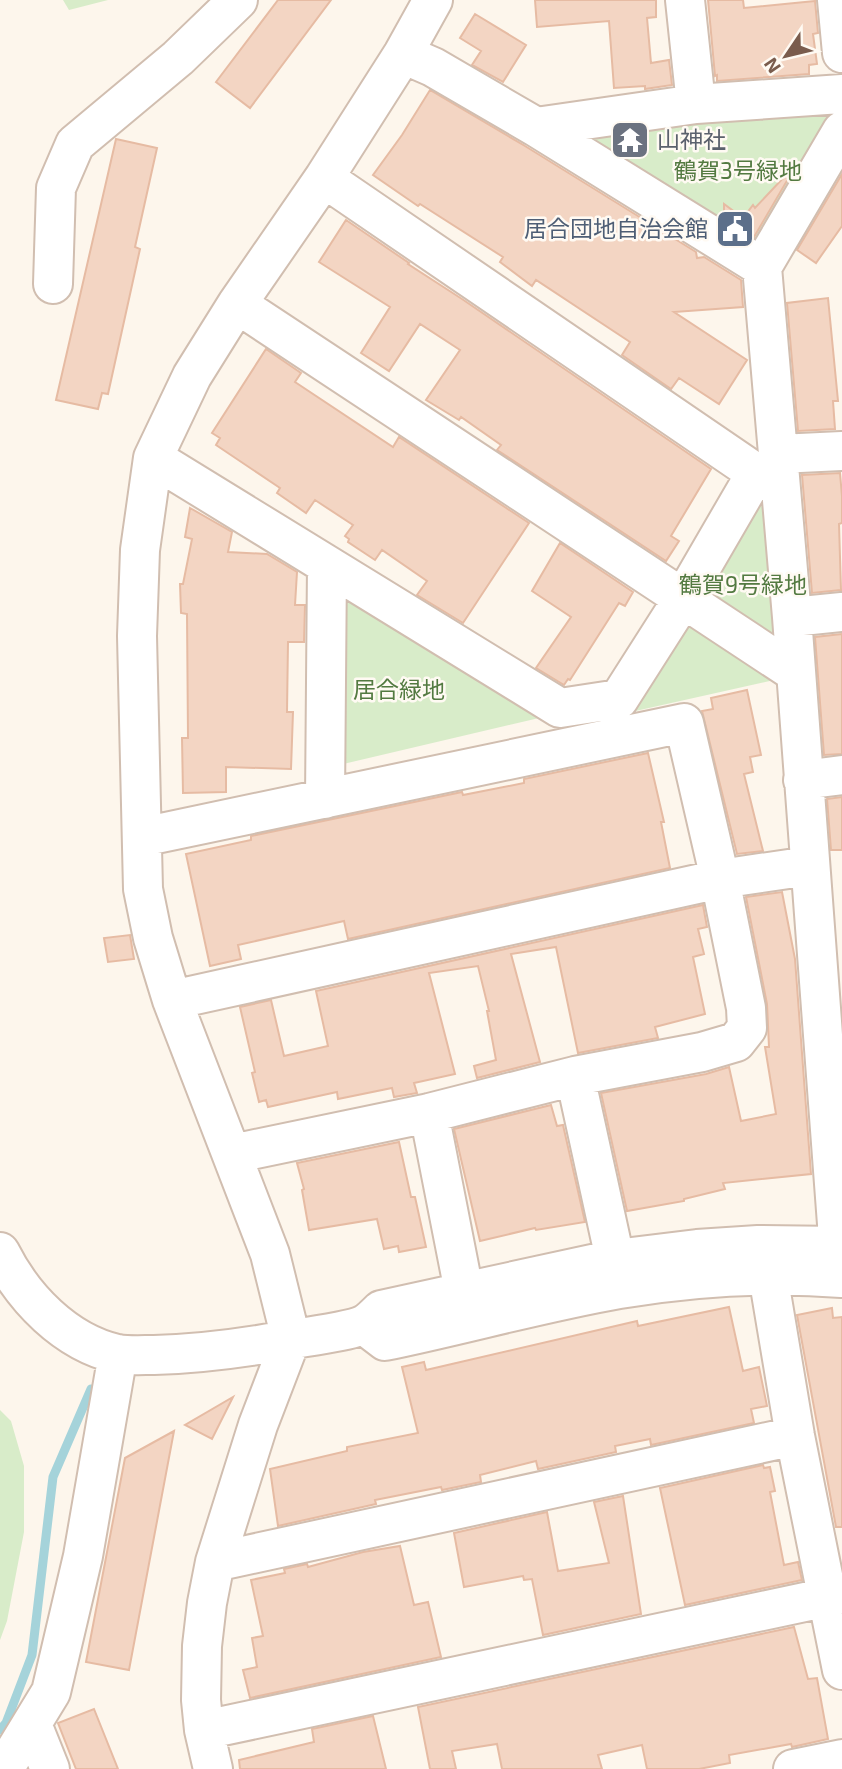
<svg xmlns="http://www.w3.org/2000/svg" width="842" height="1769" viewBox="0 0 842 1769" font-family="'Exo 2','Noto Sans JP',sans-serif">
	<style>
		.green { fill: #d8ecc9 }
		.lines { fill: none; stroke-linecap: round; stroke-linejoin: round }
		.stream { stroke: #a5d3da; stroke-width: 9 }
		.building { fill: #f3d5c3; stroke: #e6bba3; stroke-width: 2 }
		.minor-casing { stroke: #d1beb0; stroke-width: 42 }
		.minor { stroke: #fff; stroke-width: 38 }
		.labels { text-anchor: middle; stroke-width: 5; stroke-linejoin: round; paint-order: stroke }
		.worship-label { font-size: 23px; fill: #5b616d; stroke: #fffaf3; text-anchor: start }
		.park-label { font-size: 23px; fill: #537a41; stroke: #fffaf3 }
		.service-label { font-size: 23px; fill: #4e5e75; stroke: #fffaf3; text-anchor: end }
	</style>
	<rect width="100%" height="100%" fill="#fdf6ec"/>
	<path class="green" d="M63,0H108L69,10Z
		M842,98V116L758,256L563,135Z
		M762,479L787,659L690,597Z
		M335,579L552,715L339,765Z
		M686,608L783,678L622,714Z
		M0,1410L11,1421L24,1466V1532L7,1621L0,1640Z"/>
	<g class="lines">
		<path class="stream" d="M0,1730L6,1723L32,1655L53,1477L91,1389"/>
	</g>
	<path class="building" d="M278,0H331L250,108L216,82Z
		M535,0H656V17L647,18L651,63L669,60L672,85L645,89V86L614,88L609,21L537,27Z
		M708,0H743L744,8L815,1L818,33L813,34L817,64L809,65V74L717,81V75L715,76Z
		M475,14L526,45L503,82L472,65L481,51L460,38Z
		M430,90L525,146L696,252L697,258L704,257L741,280L743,307L674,312L747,360L719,404L679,378L671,389L622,355L630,342L536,280L532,286L500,262L503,257L420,204L418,206L373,175L402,135Z
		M116,139L157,148L135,247L140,249L108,394L102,393L98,409L56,400Z
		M842,174V226L816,263L797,250Z
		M785,176L788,179L754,237L724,218V204L743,218L753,205L755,208Z
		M346,220L409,263L408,264L462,299L711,469L671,536L679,541L666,561L497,450L501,445L461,417L459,420L426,400L460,350L420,324L389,371L361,353L390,307L319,262Z
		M828,298L838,401H833L835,429L798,431L787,303Z
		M266,349L301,373L295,382L393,447L399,437L529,523L463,623L417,595L427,581L382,550L375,560L348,542L349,539L345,536L353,525L315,500L306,513L277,493L280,488L216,445L220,438L212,433Z
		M840,473L842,496V523L839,524L841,590L812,593L802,475Z
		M190,508L232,532L228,552L267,554L297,572L295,605H305L304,642H288L287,712H293L291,769L226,767V792L183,793L182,738H188L187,614L181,613L180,584H183L192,539L185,537Z
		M560,543L633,592L625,606L619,603L570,680L568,679L564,685L536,668L571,617L532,591Z
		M842,634V754L824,755L815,637Z
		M747,690L761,755L750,757L753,772L744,774L763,851L737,854L702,711L713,709L711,698Z
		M648,753L664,822H661L670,868L348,939L344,921L238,945L241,959L210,966L186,854L251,840V836L462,792L463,795L524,783V779Z
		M842,797V850H831L827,799Z
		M782,892L795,959L811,1174L723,1183L725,1189L684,1199V1201L627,1211L601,1093L706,1074L729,1067L741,1121L776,1114L765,1047H769L767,1004L746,897Z
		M703,905L707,927L698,929L704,954L693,957L705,1014L655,1027L658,1038L578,1053L556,947L511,954L540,1062L477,1078L474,1066L496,1060L487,1011H489L478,966L429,973L455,1074L414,1083L417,1093L394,1097L392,1088L338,1099L337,1092L268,1107L266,1100L259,1102L252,1073L255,1072L240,1007L271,1000L284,1056L328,1046L316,991Z
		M130,935L134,959L108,962L104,938Z
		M551,1105L557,1126L563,1125L585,1222L536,1230L535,1228L480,1241L454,1129Z
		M399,1142L411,1197H415L426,1247L399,1252L398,1246L384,1249L377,1219L309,1230L302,1190L304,1189L297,1163Z
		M729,1307L743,1371L759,1367L767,1406L751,1409L754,1423L651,1445L650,1439L615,1446L616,1452L538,1469L536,1461L480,1475L481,1482L442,1490L441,1487L375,1500L376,1504L278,1526L270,1469L347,1451V1447L418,1433L402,1367L424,1362L426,1370L637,1321L638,1326Z
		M832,1308L833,1318L842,1317V1527H836L797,1315Z
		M233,1397L212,1439L185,1425Z
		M174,1431L129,1670L86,1662L125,1458Z
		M763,1465L764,1468L770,1467L775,1491L770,1492L784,1565L798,1562L802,1580L685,1605L660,1488Z
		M623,1496L641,1614L543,1635L532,1579L524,1580L523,1576L464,1587L454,1533L547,1512L558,1571L609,1563L594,1502Z
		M400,1546L414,1605L428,1602L441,1657L250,1698L243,1670L257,1667L252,1638L263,1636L251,1580L285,1573L284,1569L307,1564L308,1567L363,1552Z
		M794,1627L808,1679L817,1678L828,1739L792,1747L791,1744L729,1755L730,1763L699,1769H647L642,1745L598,1755L602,1769H502L497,1744L452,1751L456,1769H430L418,1707Z
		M94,1709L118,1769H76L58,1723Z
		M373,1716L386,1769H240L239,1760L314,1742L312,1729Z"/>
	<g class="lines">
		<defs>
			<path id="minor" d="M685,0L696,104
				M837,0L842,53
				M403,54L433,67L536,127L762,267
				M536,127L696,104L842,94
				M53,284L56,188L75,144L178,58L238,0
				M237,304L796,673
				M779,454L842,451
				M153,458L560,708L619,699L684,597L756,473L324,178
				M792,617L842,612
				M803,780L842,775
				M325,799L327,565
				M142,837L684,723L720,879L746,1008L747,1028L736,1042L702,1052L575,1076L429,1113L232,1154
				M172,1000L720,879L809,866
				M575,1076L615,1259
				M429,1113L461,1276L467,1293
				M837,1224L792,617L762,267L842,131
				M0,1252C23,1298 65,1342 117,1354C129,1356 143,1355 154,1355C195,1354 236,1349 276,1342C293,1339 353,1331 365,1324C370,1321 376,1315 381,1310L615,1259L697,1249L758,1245L842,1246
				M768,1275L795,1436L842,1670
				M364,1325L385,1341C463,1325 540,1303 619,1289C692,1277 769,1272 842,1278
				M215,1562L795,1436
				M32,1724L50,1769
				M204,1730L842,1594
				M4,1769L51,1692L83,1556L118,1354
				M213,1769L204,1730L201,1700L202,1646L207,1603L215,1562L258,1425L291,1339L270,1254L172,1000L153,938L143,889L137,636L140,550L153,458L192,376L237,304L324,178L403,54L433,0
				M793,1769L842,1759"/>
		</defs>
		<use href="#minor" class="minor-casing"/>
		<use href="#minor" class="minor"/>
	</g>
	<defs>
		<symbol id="temple-square" viewBox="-11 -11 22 22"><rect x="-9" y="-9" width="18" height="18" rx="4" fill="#6b7280" stroke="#fffaf3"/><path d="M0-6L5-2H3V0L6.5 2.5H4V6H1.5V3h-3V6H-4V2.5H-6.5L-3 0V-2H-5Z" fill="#fff"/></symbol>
		<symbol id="civic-square" viewBox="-11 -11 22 22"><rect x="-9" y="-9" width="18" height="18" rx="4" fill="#5c6f8a" stroke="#fffaf3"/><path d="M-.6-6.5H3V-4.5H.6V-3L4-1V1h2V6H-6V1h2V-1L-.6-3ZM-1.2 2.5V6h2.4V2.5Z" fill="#fff"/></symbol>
	</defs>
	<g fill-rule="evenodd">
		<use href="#temple-square" x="608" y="118" width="44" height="44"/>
		<use href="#civic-square" x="713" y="207" width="44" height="44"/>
	</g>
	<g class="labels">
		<g class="worship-label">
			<text x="657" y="148">山神社</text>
		</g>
		<g class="park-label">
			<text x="738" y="179">鶴賀3号緑地</text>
			<text x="743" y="593">鶴賀9号緑地</text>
			<text x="399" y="698">居合緑地</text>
		</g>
		<g class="service-label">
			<text x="708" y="237">居合団地自治会館</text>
		</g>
	</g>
	<g transform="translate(786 56) rotate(235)" stroke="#fffaf3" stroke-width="5" paint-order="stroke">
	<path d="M0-5L12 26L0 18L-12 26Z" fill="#7a5c4d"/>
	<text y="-10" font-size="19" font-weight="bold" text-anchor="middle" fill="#7a5c4d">N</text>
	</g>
</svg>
